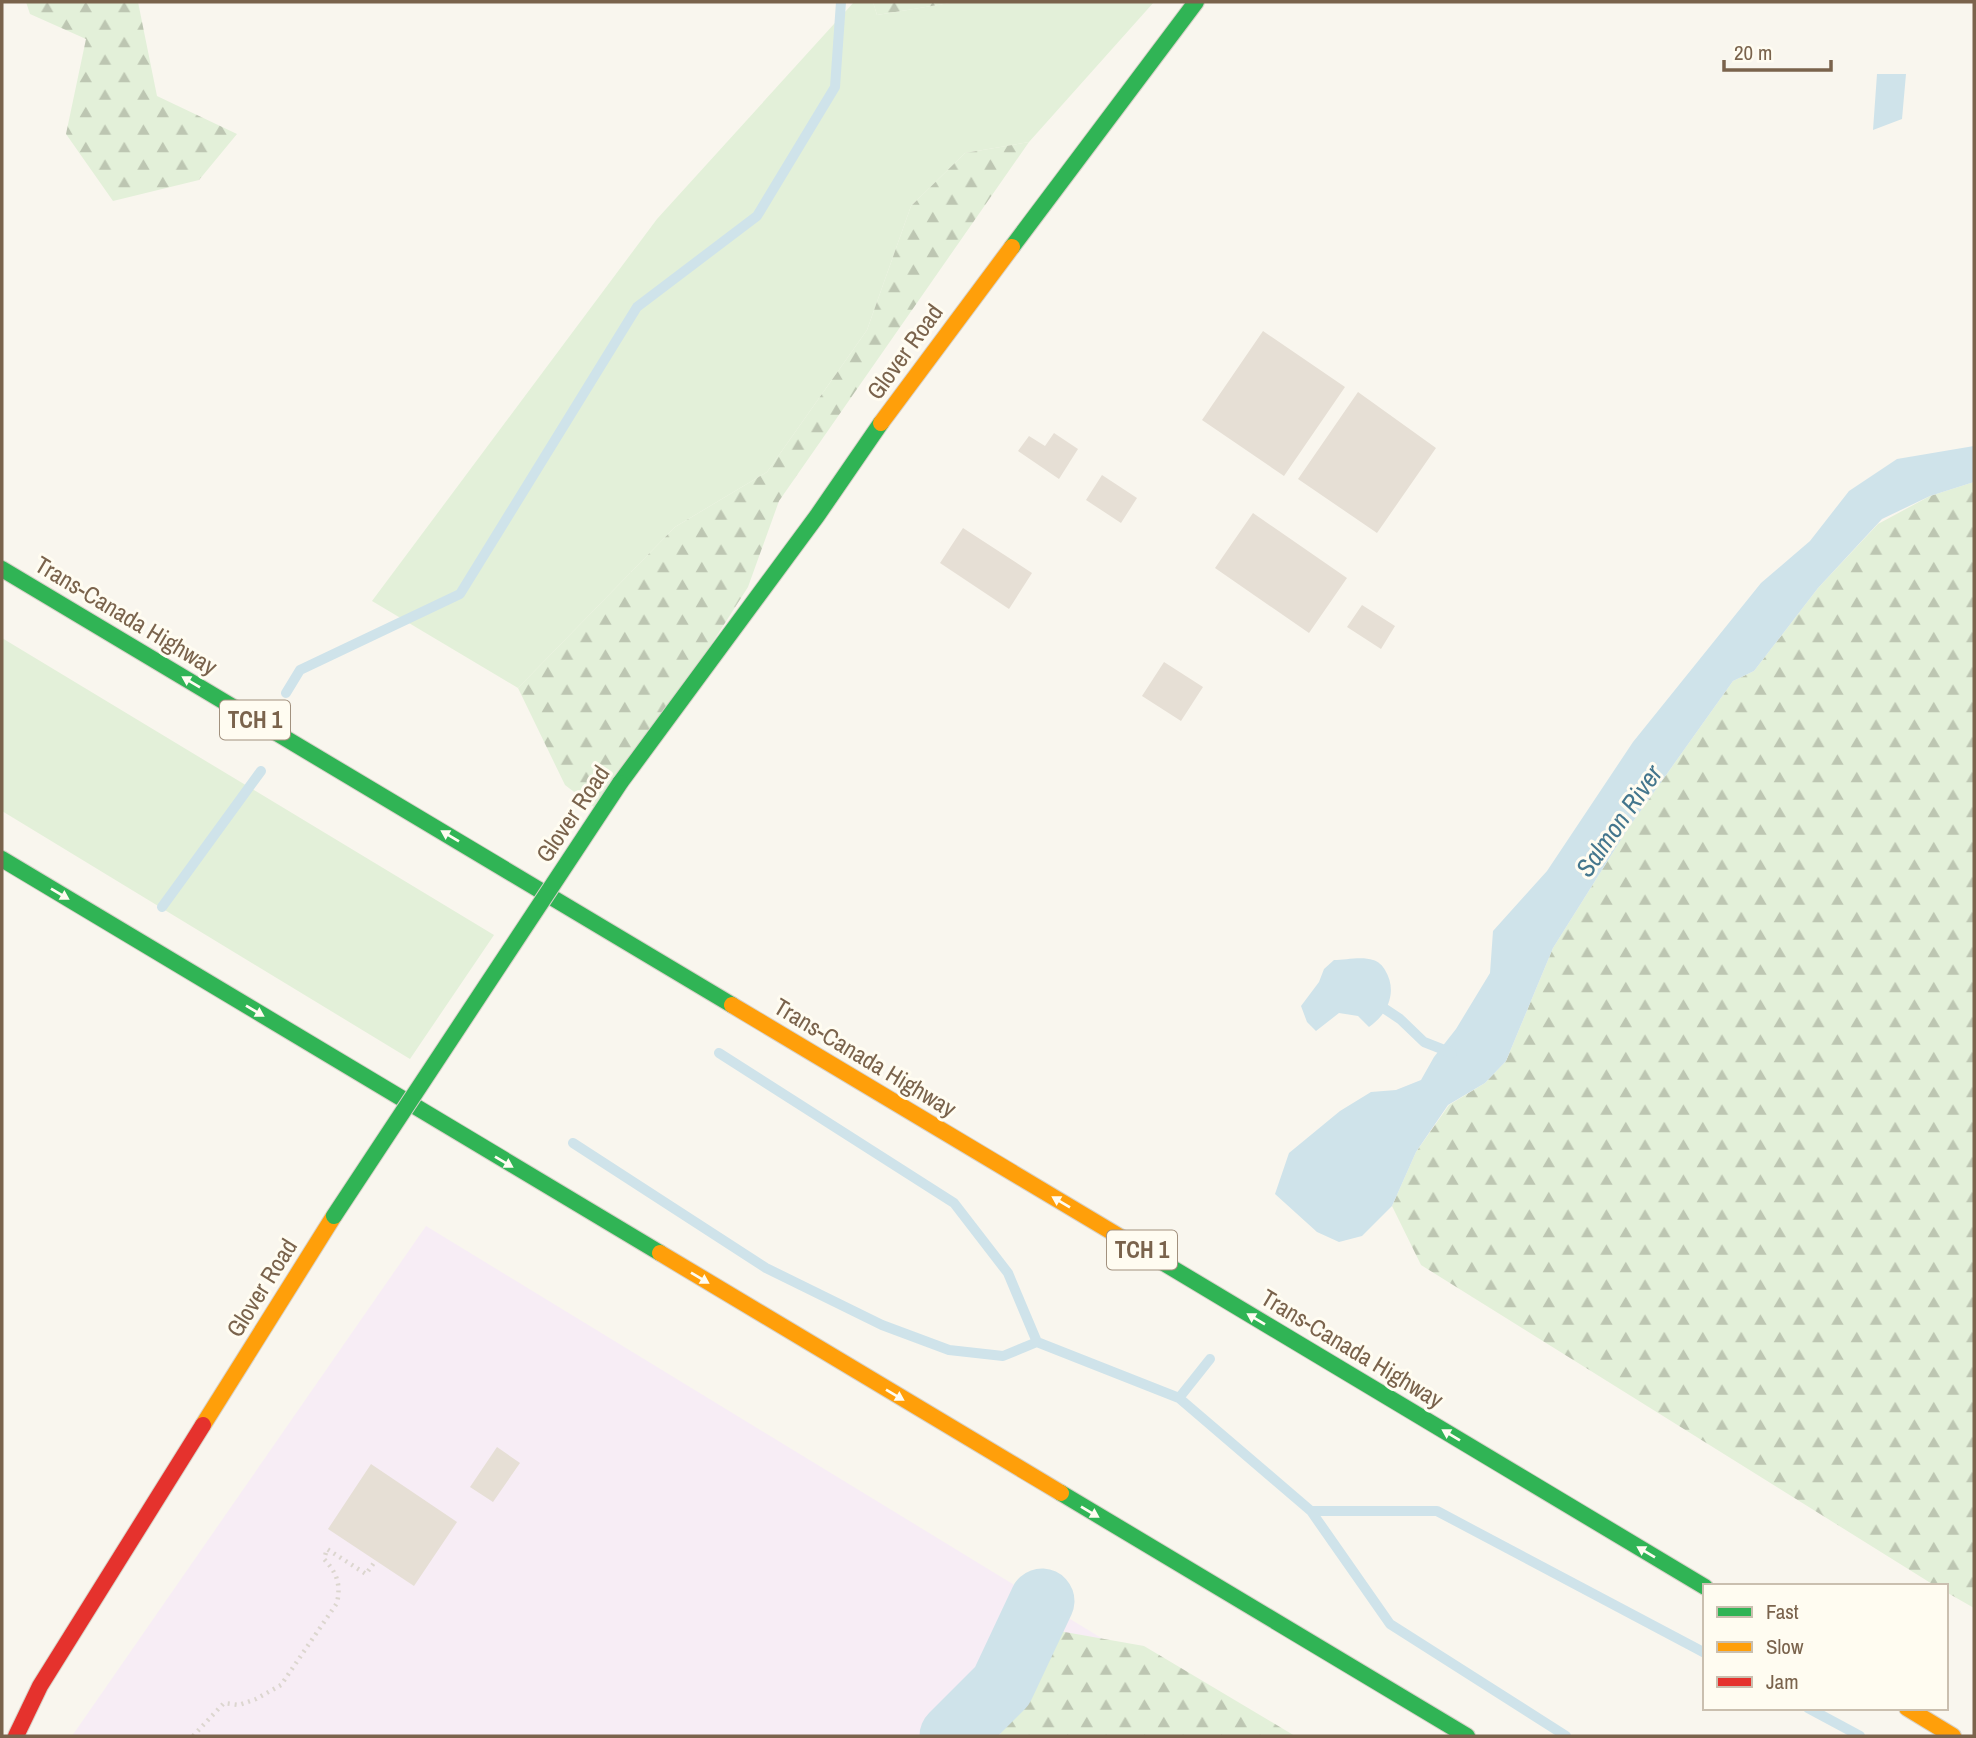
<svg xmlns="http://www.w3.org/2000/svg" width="1976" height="1738" viewBox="0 0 1976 1738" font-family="'Archivo Narrow',sans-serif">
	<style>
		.education { fill: #f7edf5 }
		.green { fill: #e3f0d9 }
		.forest { fill: url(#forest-firs) }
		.water { fill: #cfe3ea }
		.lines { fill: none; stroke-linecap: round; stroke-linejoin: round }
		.stream { stroke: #cfe3ea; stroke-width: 10 }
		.river { stroke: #cfe3ea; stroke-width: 65 }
		.building { fill: #e6dfd5 }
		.fast-casing { stroke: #d8d2c9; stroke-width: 18 }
		.slow-casing { stroke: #d8d2c9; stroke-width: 18 }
		.jam-casing { stroke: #d8d2c9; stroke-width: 18 }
		.path { stroke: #dcd6cf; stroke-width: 4.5; stroke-dasharray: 2 5; stroke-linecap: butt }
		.fast { stroke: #30b455; stroke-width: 16 }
		.slow { stroke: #ff9f0a; stroke-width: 16 }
		.jam { stroke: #e5322d; stroke-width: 16 }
		.fast-bridge-casing { stroke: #d8d2c9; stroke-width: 18; stroke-linecap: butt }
		.fast-bridge { stroke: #30b455; stroke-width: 16 }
		.oneway { fill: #fffcf1 }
		.labels { text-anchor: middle; stroke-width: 6; stroke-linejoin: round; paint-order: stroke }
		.shield { fill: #fffcf1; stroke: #a2917e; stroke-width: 2 }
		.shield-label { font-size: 23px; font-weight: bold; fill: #7a634c }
		.street-label { font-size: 24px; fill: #7a634c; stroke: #fffcf1 }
		.water-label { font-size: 26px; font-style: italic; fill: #44768d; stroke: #fffcf1 }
	</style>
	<defs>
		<pattern id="forest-firs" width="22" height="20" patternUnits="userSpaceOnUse" patternTransform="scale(1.75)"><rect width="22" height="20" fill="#e3f0d9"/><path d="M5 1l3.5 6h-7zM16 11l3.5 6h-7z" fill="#bdc6b2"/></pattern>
	</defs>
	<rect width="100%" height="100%" fill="#f9f6ee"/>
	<path class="education" d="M426,1226L1262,1736H72Z"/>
	<path class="green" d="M854,2H873L877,15L956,2H1154L1029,142L965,153L911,206L867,330L767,472L675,527L518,688L372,601L657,219Z
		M2,638L494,935L410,1059L2,811Z"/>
	<path class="forest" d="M26,2H138L157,96L237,134L199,180L113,201L66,134L86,39L30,14Z
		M873,2H956L877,15Z
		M1029,142L779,501L748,587L603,814L565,785L518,688L675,527L767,472L867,330L911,206L965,153Z
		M1974,482V1608L1946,1592V1586H1936L1929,1582L1421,1265L1392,1206L1416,1152L1449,1105L1485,1083L1506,1061L1553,948L1627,830L1733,681L1754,671L1818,588L1878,524L1930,496Z
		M1059,1631L1144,1646L1295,1736H999Z"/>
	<path class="water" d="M1877,74H1906L1902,119L1873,130Z
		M1974,446V482L1930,496L1882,519L1818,588L1754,671L1733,681L1627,830L1553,948L1506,1061L1485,1083L1448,1105L1416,1152L1392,1206L1362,1236L1339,1242L1317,1232L1275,1194L1289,1153L1340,1111L1371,1092L1396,1090L1421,1080L1434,1057L1456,1029L1490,973L1493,931L1547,871L1633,742L1761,583L1810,541L1849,491L1897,459Z
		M1334,960C1345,960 1362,956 1373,960C1378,961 1383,966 1385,970C1398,991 1388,1014 1369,1027L1358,1016L1339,1013L1316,1031L1307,1022L1301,1006L1319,982L1324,969Z"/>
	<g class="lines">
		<path class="stream" d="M286,693L300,670L460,594L637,307L757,216L835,87L841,2
			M162,907L261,771
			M1385,1009L1400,1019L1424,1042L1452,1053
			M719,1053L954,1203L1008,1273L1037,1342
			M573,1143L766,1268L882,1325L949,1350L1003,1356L1037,1342L1179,1398L1311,1511L1390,1624L1566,1736
			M1179,1398L1210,1359
			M1311,1511H1437L1705,1653
			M1808,1708L1860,1736"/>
		<path class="river" d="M952,1736L1002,1686L1042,1601"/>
	</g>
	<path class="building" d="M1263,331L1345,387L1284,476L1202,420Z
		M1358,392L1436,448L1377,533L1298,479Z
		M1054,433L1078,449L1059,479L1018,451L1029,436L1045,446Z
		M1102,475L1137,498L1121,523L1086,500Z
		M1253,513L1347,578L1309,633L1215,568Z
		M963,528L1032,573L1009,609L940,563Z
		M1362,605L1395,626L1381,649L1347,627Z
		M1164,662L1203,687L1181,721L1142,696Z
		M497,1447L520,1463L493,1502L470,1487Z
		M371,1464L457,1522L414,1586L328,1529Z"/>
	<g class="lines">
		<defs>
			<path id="fast" d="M1012,247L1196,2
				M2,569L732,1005
				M620,783L817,516L881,423
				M2,859L660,1253
				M1142,1250L1705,1587
				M1061,1493L1467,1736"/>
			<path id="slow" d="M881,423L1012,247
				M732,1005L1142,1250
				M660,1253L1061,1493
				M203,1425L334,1216
				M1907,1708L1953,1736"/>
			<path id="jam" d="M16,1736L40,1686L203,1425"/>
		</defs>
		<use href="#fast" class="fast-casing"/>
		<use href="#slow" class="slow-casing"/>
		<use href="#jam" class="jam-casing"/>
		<path class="path" d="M193,1736L224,1703L239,1705L256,1699L281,1685L337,1603C341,1584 337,1573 324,1559L327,1549L366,1574L376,1560"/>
		<use href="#fast" class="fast"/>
		<use href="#slow" class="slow"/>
		<use href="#jam" class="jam"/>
		<defs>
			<path id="fast-bridge" d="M334,1216L620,783"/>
		</defs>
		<use href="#fast-bridge" class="fast-bridge-casing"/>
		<use href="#fast-bridge" class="fast-bridge"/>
	</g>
	<defs><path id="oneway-solid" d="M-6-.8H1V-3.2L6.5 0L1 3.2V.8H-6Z" transform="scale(1.75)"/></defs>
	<g class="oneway">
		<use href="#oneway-solid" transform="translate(191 682) rotate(-149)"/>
		<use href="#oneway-solid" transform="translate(450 836) rotate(-149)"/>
		<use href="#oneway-solid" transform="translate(60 894) rotate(31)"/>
		<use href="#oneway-solid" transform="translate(255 1011) rotate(31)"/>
		<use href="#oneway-solid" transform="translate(504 1162) rotate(31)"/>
		<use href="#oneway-solid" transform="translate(1061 1202) rotate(-149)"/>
		<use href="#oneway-solid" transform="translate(700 1278) rotate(31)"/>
		<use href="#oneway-solid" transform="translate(1256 1319) rotate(-149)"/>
		<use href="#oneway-solid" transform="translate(895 1395) rotate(31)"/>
		<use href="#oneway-solid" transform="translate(1451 1435) rotate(-149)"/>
		<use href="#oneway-solid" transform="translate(1090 1512) rotate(31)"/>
		<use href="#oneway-solid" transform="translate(1646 1552) rotate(-149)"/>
	</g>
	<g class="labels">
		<g class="shield">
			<rect x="220" y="700.5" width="70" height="39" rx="5"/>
			<rect x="1107" y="1230.5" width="70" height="39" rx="5"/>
		</g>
		<g class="shield-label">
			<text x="255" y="728">TCH 1</text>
			<text x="1142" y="1258">TCH 1</text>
		</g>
		<g class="street-label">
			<text transform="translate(905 352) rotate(-54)" y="8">Glover Road</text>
			<text transform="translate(126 616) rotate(31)" y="8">Trans-Canada Highway</text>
			<text transform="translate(573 814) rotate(-56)" y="8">Glover Road</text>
			<text transform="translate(865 1058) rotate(31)" y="8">Trans-Canada Highway</text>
			<text transform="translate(262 1288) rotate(-58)" y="8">Glover Road</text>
			<text transform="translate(1352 1349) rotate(31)" y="8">Trans-Canada Highway</text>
		</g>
		<g class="water-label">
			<text transform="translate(1619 821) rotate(-55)" y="9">Salmon River</text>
		</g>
	</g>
	<rect width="1976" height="1738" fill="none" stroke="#7a634c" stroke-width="7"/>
	<rect x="1703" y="1584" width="245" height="126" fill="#fffcf1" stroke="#cabfaf" stroke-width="2"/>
	<rect x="1717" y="1607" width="35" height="10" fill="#30b455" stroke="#cabfaf" stroke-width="2"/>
	<text x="1766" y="1619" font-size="21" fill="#7a634c">Fast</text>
	<rect x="1717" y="1642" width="35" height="10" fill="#ff9f0a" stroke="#cabfaf" stroke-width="2"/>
	<text x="1766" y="1654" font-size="21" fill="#7a634c">Slow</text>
	<rect x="1717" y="1677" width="35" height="10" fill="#e5322d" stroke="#cabfaf" stroke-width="2"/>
	<text x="1766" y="1689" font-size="21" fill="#7a634c">Jam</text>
	<path d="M1724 60v10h107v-10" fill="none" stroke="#7a634c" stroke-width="3.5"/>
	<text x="1734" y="60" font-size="21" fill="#7a634c" stroke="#fffcf1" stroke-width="5" paint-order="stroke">20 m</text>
</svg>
